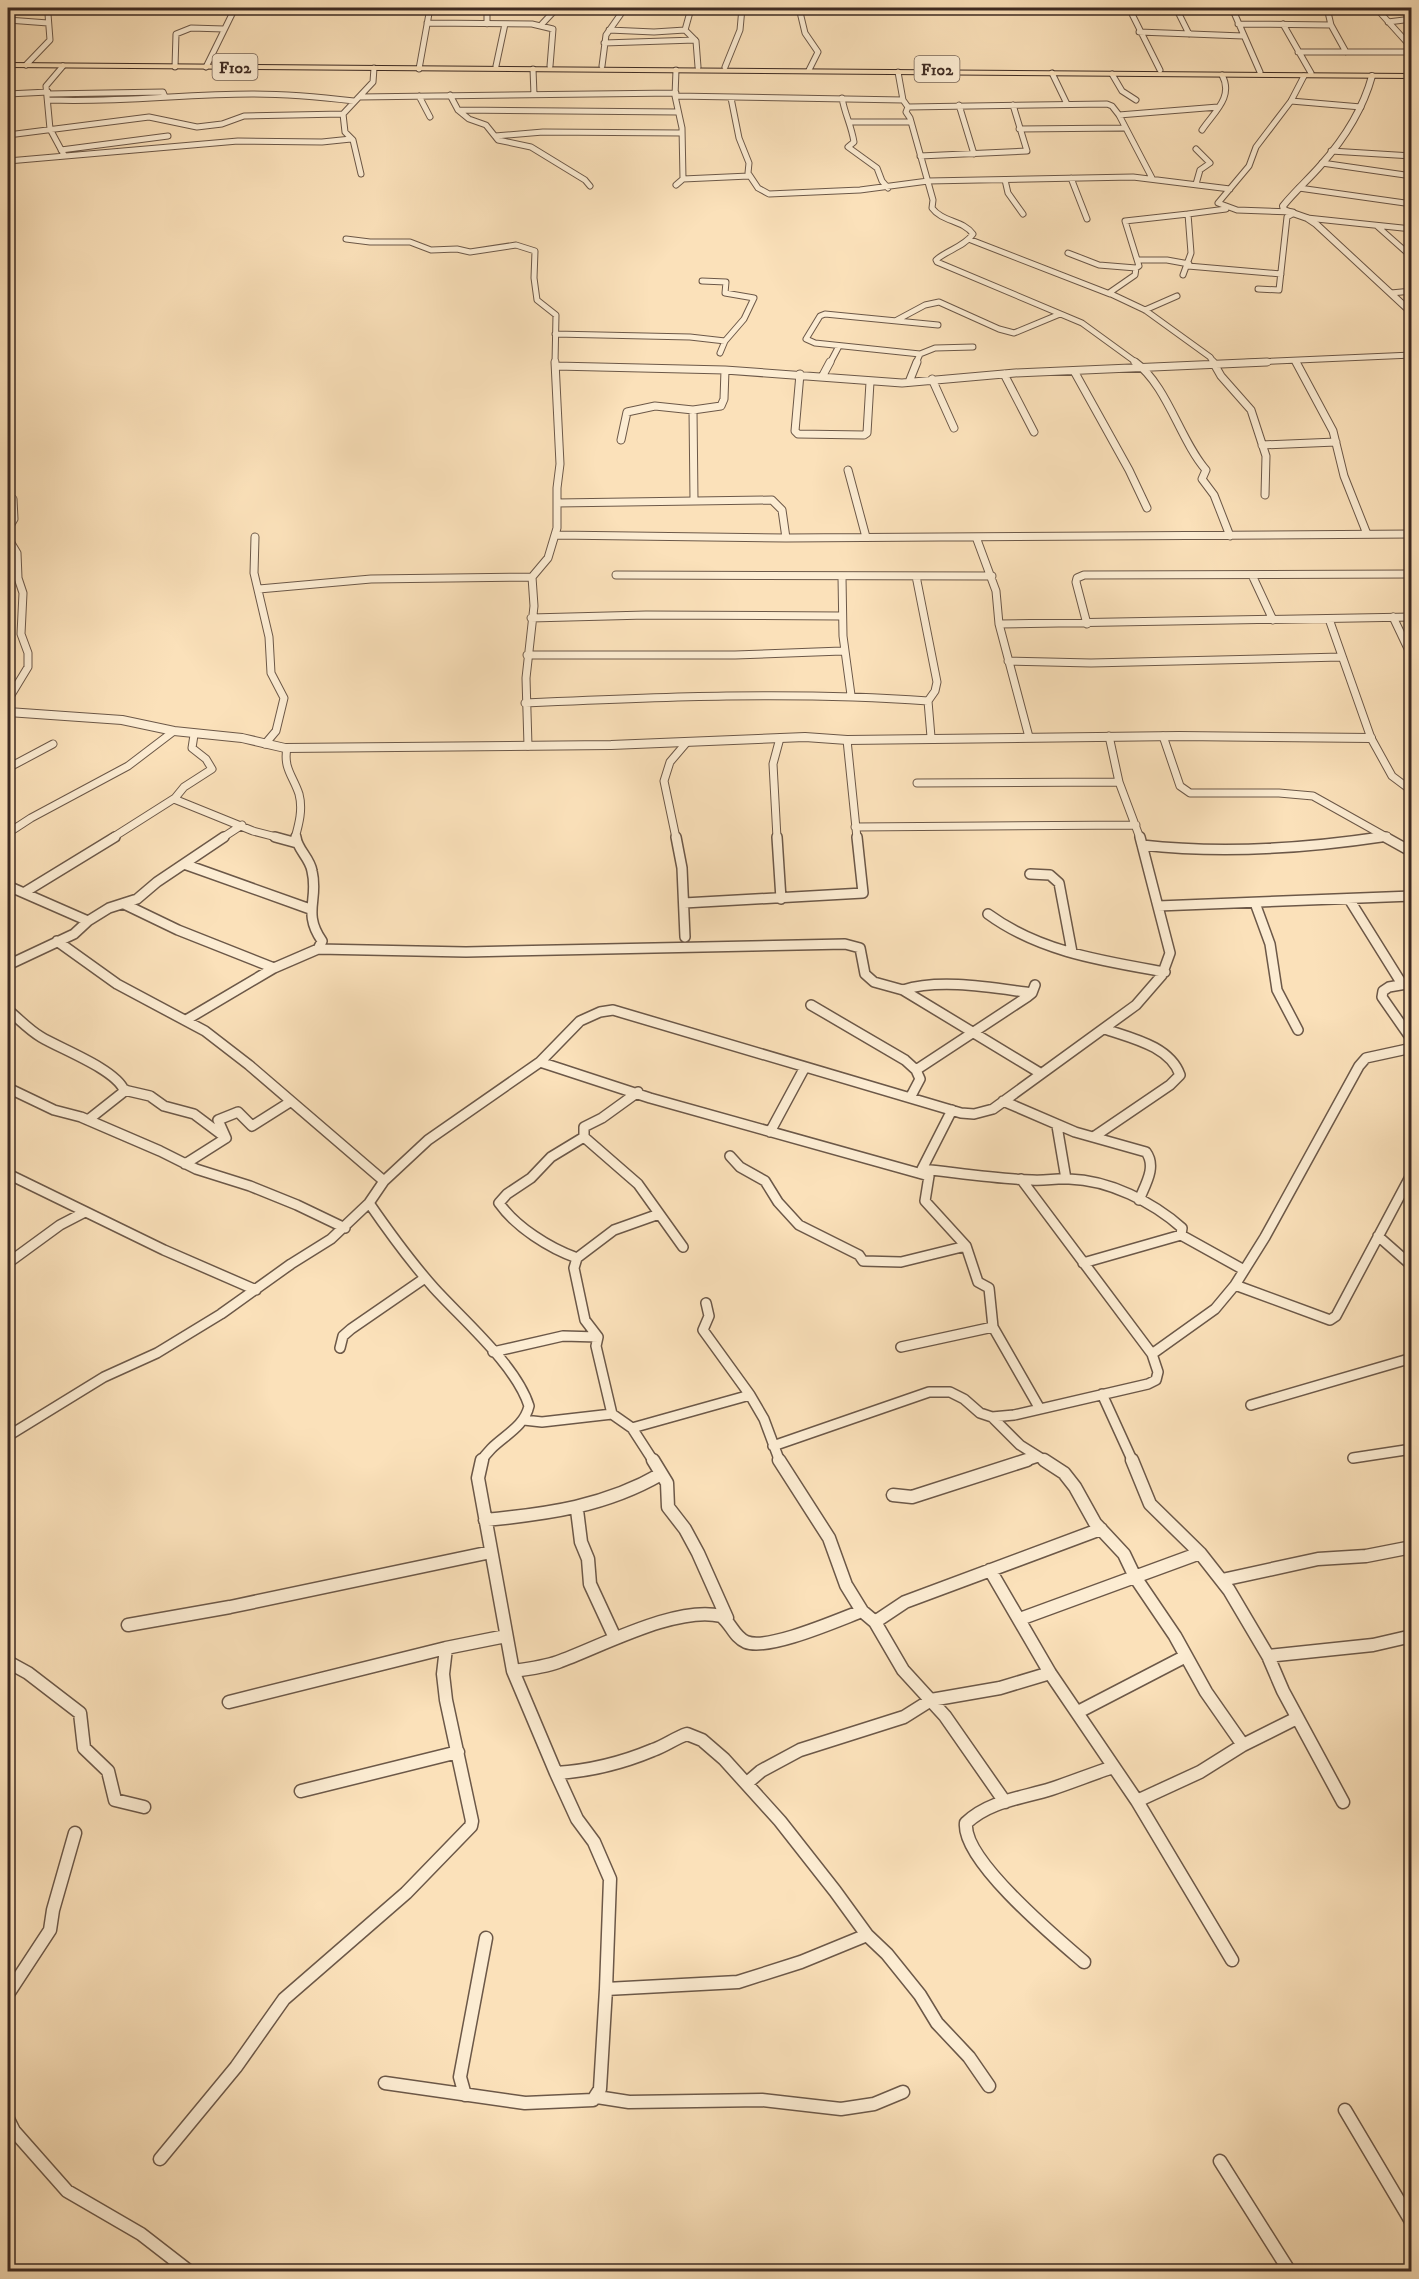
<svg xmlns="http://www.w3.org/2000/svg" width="1419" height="2279" viewBox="0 0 1419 2279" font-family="'IM FELL DW Pica',serif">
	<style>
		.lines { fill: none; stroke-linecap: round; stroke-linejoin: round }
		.minor-far3-casing { stroke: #6c5848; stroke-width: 7 }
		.minor-far2-casing { stroke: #6c5848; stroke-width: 9 }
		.minor-far1-casing { stroke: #6c5848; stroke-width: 12 }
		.minor-casing { stroke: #6c5848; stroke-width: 15 }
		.tertiary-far1-casing { stroke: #6c5848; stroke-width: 8 }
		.tertiary-casing { stroke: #6c5848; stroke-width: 10 }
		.primary-casing { stroke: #3d2a22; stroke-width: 2 }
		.minor-far3 { stroke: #fcecd2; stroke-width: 5 }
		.minor-far2 { stroke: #fcecd2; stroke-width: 7 }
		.minor-far1 { stroke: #fcecd2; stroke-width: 9 }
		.minor { stroke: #fcecd2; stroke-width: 12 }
		.tertiary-far1 { stroke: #fcecd2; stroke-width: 6 }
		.tertiary { stroke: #fcecd2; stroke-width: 8 }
		.primary { fill: #fbe1ba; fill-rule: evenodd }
		.labels { text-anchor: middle; stroke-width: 4.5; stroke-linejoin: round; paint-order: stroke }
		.shield { fill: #fcecd2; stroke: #766457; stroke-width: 1.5 }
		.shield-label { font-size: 16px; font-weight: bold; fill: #3d2a22 }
	</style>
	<rect width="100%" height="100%" fill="#fbe1ba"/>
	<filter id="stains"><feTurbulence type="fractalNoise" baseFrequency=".00333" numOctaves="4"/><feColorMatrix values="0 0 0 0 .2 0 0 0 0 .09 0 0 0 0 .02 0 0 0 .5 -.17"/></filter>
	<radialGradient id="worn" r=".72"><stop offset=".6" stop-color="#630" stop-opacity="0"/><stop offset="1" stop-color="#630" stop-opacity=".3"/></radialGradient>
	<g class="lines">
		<defs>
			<path id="minor-far3" d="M487,8V24
				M688,8L690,12L685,30L696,41L698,67
				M799,8L805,33L818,52L809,70
				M1103,8L1130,9
				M1129,8L1160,70
				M1176,8L1189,34
				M1232,8L1260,72
				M1327,8L1331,25L1346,52
				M1376,8L1412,48
				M51,10L131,11L157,8
				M8,20L48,23
				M1388,22L1412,19
				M427,23L532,24L553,29L550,66
				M542,24L557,8
				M1238,24L1331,25
				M1283,24L1311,73
				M609,30L654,32L685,30
				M1139,32L1243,36
				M604,43L695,40
				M1298,52H1412
				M26,65L50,40L48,14L52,8
				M63,66L46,86L50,129L64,155
				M496,66L505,24
				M602,66L606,35L625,8
				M175,67L176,34L191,28L224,29
				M206,67L235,8
				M725,67L740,30L742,8
				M419,69L430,8
				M533,69L534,95
				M676,70L675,96L682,128L683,179L676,185
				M898,72L903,100L908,107L906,112L910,118L933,200L932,208C942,222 963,220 973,234C964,247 947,250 936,260L937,262L1082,323L1137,363
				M1052,73L1067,104
				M1112,74L1122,91L1136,100
				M8,94L48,92
				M48,94L163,92L165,97
				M450,95L458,110L469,119L486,125L498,140L531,147L585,180L590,186
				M419,96L430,117
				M675,96L903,100
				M359,97L676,93
				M731,98L739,138L749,163L748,173L758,188L769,194L860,190L928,181L1133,177L1230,189
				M842,98C845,115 851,124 854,142L848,147L877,168L882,181L888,188
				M49,100C117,103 184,94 252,94C287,94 320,97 354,101
				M1291,101L1361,107
				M959,105L974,154
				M908,107L1107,104L1112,106L1119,115L1152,178
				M458,110L678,112
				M1119,115L1218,107
				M851,122H910
				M1019,129L1124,128
				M1202,130C1214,112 1234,97 1222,75
				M8,135L149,117L197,127L222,124L244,116L343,114
				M495,136L543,132L682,133
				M1196,149L1210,163L1200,170L1196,184
				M61,150L168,136
				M1331,151L1412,156
				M920,156L1027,151L1013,105
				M8,161L238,141L322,142L351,139
				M1322,163L1412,176
				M361,174L353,140L345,132L343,114L373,82L374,68
				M1071,178L1087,219
				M683,179L749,176
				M1005,180L1008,193L1023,214
				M1299,188L1412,204
				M1293,212L1237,210L1218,203L1249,166L1256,147L1291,101L1304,76
				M1188,214L1125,221L1139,266L1136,268L1135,275L1109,293L1145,310L1210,357L1214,363
				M1307,218L1412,229
				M1377,226L1412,257
				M346,239L370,242H410L431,250L457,249L470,252L516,245L535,251L534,278L537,300L556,315L555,363
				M971,240L1110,294
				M1068,253L1099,265L1136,268
				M1139,260H1167L1189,264
				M1188,266L1281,274
				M1183,275L1191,253L1188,214L1226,209
				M702,281L726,282L725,293L754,298L744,319L725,341L720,353
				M1258,289L1279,290L1287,217L1294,213
				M1391,293L1412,291
				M1145,310L1177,296
				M897,320L925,305L939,302L999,329L1014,333L1060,314
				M555,334L690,337L725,341
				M920,354L935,348L973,347
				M1296,361L1297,363
				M830,363L839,346
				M916,363L920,354L815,343L806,339L820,316L825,314L938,325
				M1233,363L1412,355"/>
			<path id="minor-far2" d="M1135,362C1167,385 1180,440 1206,470L1202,479L1214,495L1230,536
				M1213,362L1221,376L1251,410L1266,456L1265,495
				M1296,362L1333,431L1344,476L1367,534
				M556,366L725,370L902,383L1015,373L1267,362
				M1074,371L1129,470L1147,508
				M800,374L795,431L798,434L864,435L867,433L870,382
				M1004,374L1034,432
				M822,377L830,362
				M932,379L954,428
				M909,382L917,362
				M693,410L694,500
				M621,440L627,412L655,406L693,410L721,406L724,399L725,370
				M1262,445L1336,442
				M848,470L866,537
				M557,503L772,500L782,510L786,538
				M8,529L14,519L13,499
				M556,535L786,538L1412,534
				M255,537L254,573L269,637L271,673L284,698L276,731L265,744
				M976,537L996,591L999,624L1029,737
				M8,538L17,553L18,578L23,593L21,634L28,653V667L8,700
				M616,575L992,576
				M1252,575L1273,620
				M916,576L937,682L935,691L928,701L931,737
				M842,577L843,636L851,695
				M259,589L371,579L532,577
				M1393,617L1412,657
				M531,618L646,615L840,616
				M1329,619L1371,738L1392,776L1412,791
				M999,624L1412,617
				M1087,624L1076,582L1077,578L1084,575L1412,574
				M527,655H735L842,651
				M1008,661L1091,663L1341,657
				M525,703C659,697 794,691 928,701
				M1109,736L1119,782L1140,838
				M1163,736L1180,786L1190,793H1279L1313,796L1388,838
				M847,740L857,838
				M528,746L526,678L534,606L532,577L548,558L557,528V488L560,464L555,362
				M287,748C283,768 293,776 299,794C303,809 299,824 295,838
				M8,768L53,744
				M917,783L1119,782
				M174,799L253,831L280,838
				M855,827L1136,825
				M8,833L31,818L128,766L174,731
				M112,838L175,798L184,787L212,769L206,759L192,748L194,735
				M222,838L242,825
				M676,838L664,781L670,762L687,742
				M777,838L773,764L780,738
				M1371,838L1387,836"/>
			<path id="minor-far1" d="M275,837L297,843
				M296,837C297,849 310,858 312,871C319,900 302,912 322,941L318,949
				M676,837L682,868L685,937
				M777,837L781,899
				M1385,837L1412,852
				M1142,845C1222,854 1301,849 1381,837
				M184,864L310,909
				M1030,874L1050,875L1059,883L1072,952
				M8,886L88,921
				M25,892L115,837
				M1349,899L1402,984
				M684,903L863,893L857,837
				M1255,903L1270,944L1277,990L1298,1030
				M124,904L178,930L274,968
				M1158,906L1412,896
				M988,914C1040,952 1103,961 1165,972
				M57,941L117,984L205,1031L249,1065L384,1181
				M8,965L74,934L88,921L109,908L137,899L157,882L224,837
				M1412,983L1389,987L1383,991L1382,997L1412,1040
				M903,990C941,978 993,988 1032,993
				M811,1005L905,1060L916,1070L920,1079L911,1096
				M8,1010C19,1019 29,1030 41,1037C61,1049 115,1069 124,1090L150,1096L164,1106L194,1114L226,1138
				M186,1020L274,968L318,949L466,952L845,944L860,948L865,974L874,982L903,990L1040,1073
				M540,1062L650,1098L929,1176
				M916,1070L1027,997L1032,993L1035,985
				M8,1088L54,1110L81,1117L160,1151L196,1169L250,1186L297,1205L345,1228
				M1003,1101L1075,1132L1146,1152C1157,1167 1145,1185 1139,1200
				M88,1120L126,1090
				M1057,1126L1066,1179
				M770,1132L805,1067
				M1095,1136L1170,1085L1180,1075C1170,1046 1131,1038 1105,1029
				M584,1137L551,1157L531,1178L507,1194L499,1203C516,1227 549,1248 577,1258L574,1268L585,1320L598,1337
				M584,1137L638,1184L683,1247
				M584,1137V1127L602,1118L638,1092
				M730,1156L740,1167L765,1181L778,1202L799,1225L859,1255L863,1261L901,1262L966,1246
				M185,1164L226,1138L218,1120L238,1112L252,1126L290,1102
				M922,1169C959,1173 996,1179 1032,1180C1045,1181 1057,1178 1069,1179C1109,1180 1153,1202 1182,1228L1181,1235
				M926,1172L922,1169L952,1110
				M8,1174L164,1250L256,1290
				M929,1176L925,1201L966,1246L978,1282L989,1288L993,1327L1040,1409
				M369,1203C389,1232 410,1261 434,1288C463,1320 516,1365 529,1406C523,1432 493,1439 481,1462
				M1378,1236L1412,1266
				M577,1258L614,1230L659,1214
				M8,1263L60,1225L85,1212
				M1083,1263L1181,1235L1244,1270
				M1235,1285L1330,1320L1336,1316L1412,1173
				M706,1303L709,1316L703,1330L750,1395
				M598,1337L596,1346L612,1414L632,1428L654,1462
				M901,1347L993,1327
				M340,1348L343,1336L351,1329L425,1278
				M493,1352L563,1336L598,1337
				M1152,1354L1215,1309L1235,1285L1265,1237L1359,1066L1366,1058L1412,1048
				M1102,1394L1133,1462
				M1251,1405L1412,1358
				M992,1417L1020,1445L1047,1462
				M524,1420L542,1422L612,1414
				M632,1428L750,1395L764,1419L780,1462
				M8,1436L104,1377L157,1353L221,1314L291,1264L331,1239L369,1203L384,1181L428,1140L540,1062L580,1021L600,1012L613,1010L961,1113L974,1114L993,1109L1136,1005L1162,975L1170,953L1140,837
				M773,1446L929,1392H950L964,1399L980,1413L992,1417L1014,1415L1148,1384L1156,1380L1158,1372L1152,1354L1021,1179
				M1353,1458L1412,1449
				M1023,1462L1038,1457"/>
			<path id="minor" d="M482,1460L478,1478L513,1671L556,1773C589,1771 622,1763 653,1750C665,1746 675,1738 687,1734L702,1740L724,1759L780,1821L835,1891L867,1935L887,1954L920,1995L937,2023L969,2057L989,2086
				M653,1460L667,1483L668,1507L685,1529L698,1553L727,1618
				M779,1460L829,1538L846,1585L862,1611L875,1622L903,1670L945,1716L1005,1802
				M1044,1460L1064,1473L1075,1487L1095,1523L1124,1554L1135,1577L1175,1636L1206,1692L1243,1745
				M1132,1460L1150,1504L1200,1553L1229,1590L1268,1656L1283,1691L1343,1802
				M893,1495L912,1497L1027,1460
				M577,1510L581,1542L588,1559L590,1584L615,1638
				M485,1520C548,1514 606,1506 661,1474
				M990,1570L1050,1673L1137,1801L1232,1960
				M1222,1580L1318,1559L1366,1556L1412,1547
				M1020,1619L1200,1553
				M875,1622L905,1602L1101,1529
				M128,1625L230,1607L491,1552
				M1268,1656L1373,1645L1412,1636
				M8,1662L28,1673L80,1713L84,1748L108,1771L115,1800L144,1807
				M513,1671C528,1669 544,1667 558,1662C600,1647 677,1605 721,1616C731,1623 734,1637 746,1642C768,1651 838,1620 862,1611
				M229,1702L446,1648
				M1078,1712L1186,1656
				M556,1773L577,1819L594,1842L610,1879L606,1989
				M747,1783L761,1771L800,1750L904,1717L931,1700L1000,1688L1050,1673
				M301,1791L458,1752
				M1137,1801L1200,1772L1243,1745L1297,1718
				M1084,1962C1056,1938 962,1860 966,1823C989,1801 1022,1798 1051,1789C1072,1782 1092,1774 1113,1767
				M8,1994L50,1930L53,1910L75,1833
				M385,2083L525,2103L593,2100L600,2089L606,1989L738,1982L801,1962L867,1935
				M465,2095L460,2077L486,1938
				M597,2097L629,2102L762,2100L841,2109L874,2104L903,2092
				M1345,2110L1412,2223
				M8,2119L14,2131L67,2191L141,2234L190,2272
				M160,2159L236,2067L284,1999L406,1893L471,1826L472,1821L446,1700L443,1674L446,1648L506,1636
				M1220,2161L1290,2272"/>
			<path id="tertiary-far1" d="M1372,76C1363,109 1344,139 1321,165C1309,179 1295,191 1283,206L1284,210L1307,218L1316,224L1412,313"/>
			<path id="tertiary" d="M8,712L122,720L174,731L242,738L285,748L611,745L805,737L847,740L1179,736L1371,738"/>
			<path id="primary" d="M8,63L1412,74V78L8,67Z"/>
		</defs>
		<use href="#minor-far3" class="minor-far3-casing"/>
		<use href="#minor-far2" class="minor-far2-casing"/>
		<use href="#minor-far1" class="minor-far1-casing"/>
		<use href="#minor" class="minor-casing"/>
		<use href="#tertiary-far1" class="tertiary-far1-casing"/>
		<use href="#tertiary" class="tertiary-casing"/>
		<use href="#primary" class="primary-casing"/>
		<use href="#minor-far3" class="minor-far3"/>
		<use href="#minor-far2" class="minor-far2"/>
		<use href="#minor-far1" class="minor-far1"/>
		<use href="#minor" class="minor"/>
		<use href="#tertiary-far1" class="tertiary-far1"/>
		<use href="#tertiary" class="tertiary"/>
		<use href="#primary" class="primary"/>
	</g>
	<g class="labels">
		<g class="shield">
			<rect x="212.5" y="54" width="45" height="26" rx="4.5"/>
			<rect x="914.5" y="56" width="45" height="26" rx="4.5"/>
		</g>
		<g class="shield-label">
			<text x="235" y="73">F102</text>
			<text x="937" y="75">F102</text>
		</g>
	</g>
	<rect width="1419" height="2279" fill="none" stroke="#fbe1ba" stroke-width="30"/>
	<rect x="9" y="9" width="1401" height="2261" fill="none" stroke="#3d2a22" stroke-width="3"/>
	<rect x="15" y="15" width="1389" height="2249" fill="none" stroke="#3d2a22" stroke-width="1.5"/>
	<rect width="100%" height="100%" filter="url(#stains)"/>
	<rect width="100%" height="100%" fill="url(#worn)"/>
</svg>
